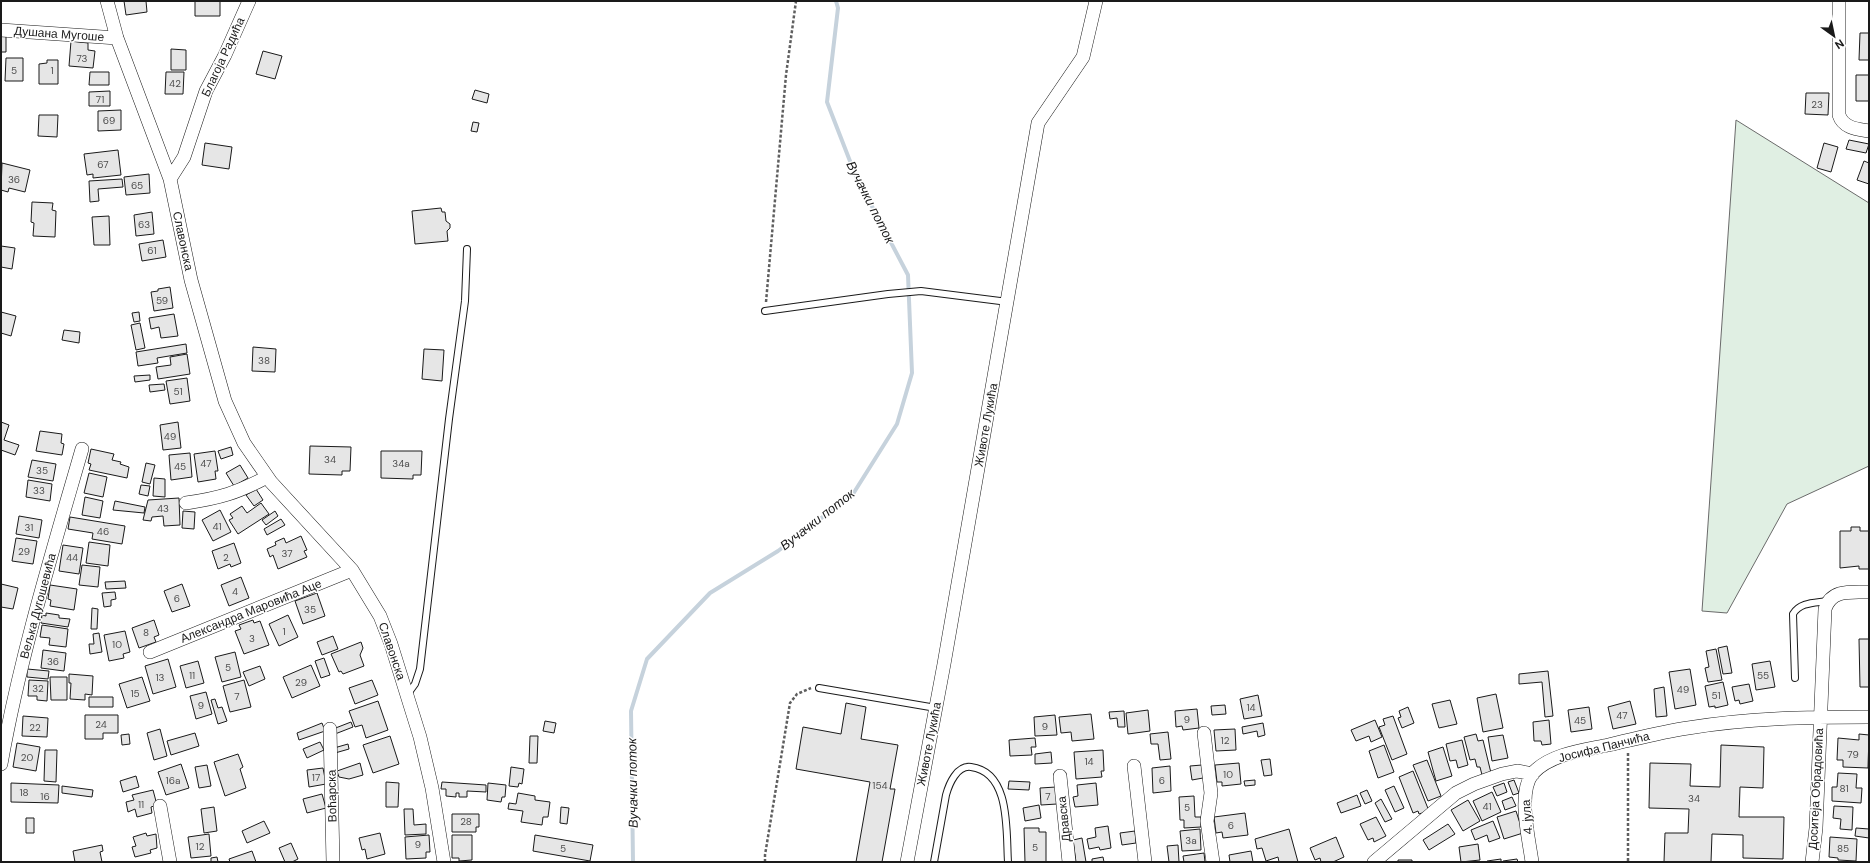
<svg xmlns="http://www.w3.org/2000/svg" width="1870" height="863" viewBox="0 0 1870 863" font-family="'DM Sans',sans-serif">
	<style>
		.green { fill: #e0efe3; stroke: #6a6a6a }
		.lines { fill: none; stroke-linecap: round; stroke-linejoin: round }
		.stream { stroke: #c6d2dc; stroke-width: 4 }
		.building { fill: #e6e6e6; stroke: #1a1a1a }
		.service-casing { stroke: #1a1a1a; stroke-width: 8 }
		.minor-casing { stroke: #1a1a1a; stroke-width: 14 }
		.path { stroke: #5f5f5f; stroke-width: 2.5; stroke-dasharray: 3 2; stroke-linecap: butt }
		.service { stroke: #fff; stroke-width: 6 }
		.minor { stroke: #fff; stroke-width: 13 }
		.labels { text-anchor: middle; stroke-width: 3; stroke-linejoin: round; paint-order: stroke }
		.number-label { font-size: 10px; fill: #4d4d4d }
		.street-label { font-size: 12px; fill: #1a1a1a; stroke: #fff }
		.water-label { font-size: 13px; font-style: italic; fill: #1a1a1a; stroke: #fff }
	</style>
	<rect width="100%" height="100%" fill="#fff"/>
	<path class="green" d="M1736,120L1869,203V466L1787,504L1727,613L1702,611Z"/>
	<g class="lines">
		<path class="stream" d="M633,862L631,711L647,659L710,593L778,551L853,494L897,424L912,373L908,275L855,174L827,102L838,8L836,1"/>
	</g>
	<path class="building" d="M124,1H146L147,12L126,15Z
		M195,1H220V16H195Z
		M1860,33H1869V60H1859Z
		M1,35H6V52H1Z
		M71,41L88,43V50L95,51L93,68L69,66Z
		M171,49L186,50V70H171Z
		M263,51L282,56L275,79L256,74Z
		M6,58H23V81H5Z
		M47,60H58V84H39V64L47,63Z
		M90,72H109V85H89Z
		M166,72H184L183,94H165Z
		M1856,75H1869V101H1856Z
		M475,90L489,94L487,103L472,99Z
		M110,91V106H89V92Z
		M1806,93H1829L1828,115L1805,114Z
		M121,110V130L98,131V111Z
		M39,115H58L57,137L38,136Z
		M473,122L479,123L477,132L471,131Z
		M1849,140L1869,144L1866,153L1846,149Z
		M205,143L232,147L229,169L202,165Z
		M1824,143L1838,147L1831,172L1817,168Z
		M118,150L121,175L93,178V174L87,175L84,154Z
		M1864,161L1869,163V184L1857,180Z
		M2,163L30,170L25,192L9,188L8,192L1,190Z
		M149,174L150,193L126,195L124,177Z
		M122,179L123,187L98,189L99,201L90,202L89,181Z
		M32,202L53,203L52,210L56,211L55,237L33,236L34,223L31,222Z
		M441,208L442,212H445L446,221L450,224V228L447,231L448,241L415,244L412,211Z
		M152,212L154,234L136,236L134,215Z
		M109,216L110,245H94L92,217Z
		M163,240L166,257L142,261L139,244Z
		M1,246L15,248L12,269L1,267Z
		M170,287L173,308L154,311L151,292L158,291V289Z
		M1,312L16,316L11,336L1,333Z
		M139,312L140,321L134,322L132,313Z
		M174,314L178,336L161,338L159,327L151,329L149,318Z
		M140,323L145,348L136,350L131,325Z
		M64,330L80,332L79,343L62,340Z
		M186,344L187,353L157,358L158,363L138,366L136,352Z
		M253,347L276,349L275,372L252,371Z
		M424,349L444,350L442,381L422,379Z
		M187,354L190,374L158,379L156,367L171,365L170,357Z
		M150,375V380L135,382L134,376Z
		M187,378L190,401L170,404L166,381Z
		M164,384L165,390L150,392L149,385Z
		M1,422L9,425L4,440L19,445L15,455L1,450Z
		M178,422L181,448L163,450L160,425Z
		M40,431L62,434L61,443L64,444L62,455L36,451Z
		M310,446L351,447L350,471H342V475L309,474Z
		M231,447L233,455L221,459L218,451Z
		M91,449L114,454L112,460L121,462L120,464L129,467L127,478L89,470L91,464L88,463Z
		M215,451L218,471H215L216,479L198,482L194,454Z
		M381,451H422L421,475H413V479L381,478Z
		M190,453L192,477L171,480L169,455Z
		M32,460L56,464L53,481L28,477Z
		M146,463L155,465L150,484L142,482Z
		M240,465L248,478L234,486L226,473Z
		M89,473L107,477L103,497L84,493Z
		M154,478L165,479V497L153,496Z
		M28,480L52,484L50,501L26,497Z
		M141,485L150,486L148,496L139,494Z
		M256,489L263,500L254,506L246,495Z
		M85,497L103,501L100,518L82,515Z
		M179,498L180,525L164,526L163,516L152,517L151,521L143,520L148,500Z
		M115,501L145,507L144,513L113,510Z
		M261,503L269,514L238,534L229,520L233,518L230,514L242,506L247,513Z
		M220,510L231,532L213,541L202,520Z
		M183,511L195,512L194,529L182,528Z
		M275,511L278,516L266,525L262,520Z
		M19,516L42,520L39,538L16,534Z
		M70,517L125,526L122,544L92,539L93,533L68,529Z
		M281,519L285,525L267,535L264,529Z
		M1851,527H1860V531H1869V569H1859V566L1840,568V531H1851Z
		M301,536L307,550L304,551L307,557L278,569L273,555L270,557L267,549L276,545L275,542L284,538L286,543Z
		M16,538L37,541L33,564L12,561Z
		M89,542L110,545L108,566L86,563Z
		M234,543L241,563L231,567L230,564L218,569L212,551Z
		M63,545L83,548L79,574L59,571Z
		M82,565L100,567L98,587L79,585Z
		M241,577L249,598L229,606L221,585Z
		M125,581L126,588L106,589L105,582Z
		M1,584L18,588L13,609L1,607Z
		M182,584L190,606L172,612L164,591Z
		M50,585L77,589L74,610L50,606L51,600L48,599Z
		M115,592L116,599L111,600V606L104,607L102,593Z
		M317,593L325,616L303,624L295,601Z
		M92,608L98,609L97,629H91Z
		M46,613L59,615V618L70,619L68,627L41,623L42,615L46,616Z
		M288,615L298,637L279,646L269,624Z
		M154,620L159,635L154,637L156,642L139,648L132,628Z
		M253,620L254,623L260,621L269,645L244,654L235,631L241,629L239,625Z
		M42,625L68,629L66,647L49,645L50,638L40,637Z
		M125,631L130,652L123,654L124,658L109,661L104,635Z
		M99,633L102,652L90,654L89,644H94L93,634Z
		M333,636L338,649L322,655L317,642Z
		M1859,639H1869V687H1860Z
		M361,642L363,648L360,655L364,666L343,674L341,671L339,672L331,654Z
		M1727,646L1732,673L1723,674L1718,648Z
		M1716,649L1722,680L1708,682L1705,668L1709,667L1706,651Z
		M43,650L66,653L64,671L41,668Z
		M235,652L241,677L222,682L215,657Z
		M324,658L330,675L321,678L315,661Z
		M168,659L176,687L153,694L145,666Z
		M198,661L204,683L186,688L180,666Z
		M1770,661L1775,687L1756,690L1752,664Z
		M311,665L320,686L292,698L283,677Z
		M260,666L265,679L249,686L243,672Z
		M27,669L49,671L48,679L27,677Z
		M1690,669L1696,705L1675,709L1669,672Z
		M1548,671L1553,716L1545,717L1542,682L1519,684V674Z
		M69,674L93,676L92,695L85,694V700L70,699L71,683H69Z
		M50,677H67V700H51Z
		M142,677L150,701L127,708L119,684Z
		M29,680L48,681L47,701L37,700V696H28Z
		M244,680L251,707L230,712L223,686Z
		M372,680L378,695L355,704L349,688Z
		M1723,682L1728,705L1715,708V706L1709,707L1705,686Z
		M1749,684L1753,701L1740,704L1739,700L1735,701L1732,687Z
		M1664,687L1667,716L1656,717L1654,689Z
		M206,692L212,714L196,719L190,696Z
		M1496,694L1503,728L1483,732L1477,698Z
		M1258,695L1262,716L1244,719L1240,699Z
		M89,697H113V707H89Z
		M215,699L218,708L222,707L227,721L218,724L211,700Z
		M1450,700L1457,724L1439,728L1432,704Z
		M378,701L388,730L366,738L362,725L355,727L349,711Z
		M1630,701L1636,724L1613,729L1608,707Z
		M846,703L866,707L861,739L898,745L890,789H895L882,862H856L870,782L796,769L803,727L841,734Z
		M1225,705L1226,714L1212,715L1211,706Z
		M1408,707L1414,723L1402,728L1398,718L1401,717L1399,711Z
		M1589,707L1592,729L1571,732L1568,710Z
		M1197,709L1199,728L1183,730L1182,726L1176,727L1175,711Z
		M1148,710L1150,731L1128,734L1126,713Z
		M1124,711L1125,727H1118L1117,718L1110,719L1109,712Z
		M1091,714L1094,739L1072,741L1071,732L1061,733L1059,717Z
		M85,715H118V733H103V739H85Z
		M1055,715L1057,735L1035,736L1034,717Z
		M23,716L48,718L47,737L22,736Z
		M1393,716L1407,754L1392,760L1379,727L1385,725L1383,719Z
		M1375,720L1382,737L1371,742L1369,736L1356,741L1351,730Z
		M1549,720L1551,744L1542,745L1541,741H1534L1533,722Z
		M545,721L556,723L554,733L543,731Z
		M351,722L353,727L335,734L333,729Z
		M322,723L325,731L299,740L297,733Z
		M1263,723L1265,735L1258,737L1257,731L1243,734L1242,727Z
		M160,729L167,756L154,760L147,733Z
		M1235,729L1236,750L1216,751L1214,730Z
		M1168,732L1171,759L1160,760L1158,744H1151L1150,734Z
		M195,733L199,746L171,755L167,741Z
		M129,734L130,744L122,745L121,735Z
		M1476,734L1478,741L1483,740L1491,773L1482,775L1480,767H1477L1475,759L1470,760L1464,737Z
		M1859,734L1869,735L1868,768L1843,767V760H1837L1838,738L1859,740Z
		M1503,735L1508,758L1492,761L1488,737Z
		M390,736L399,764L373,773L363,745Z
		M530,736H538L537,763H529Z
		M1035,738L1036,747H1031L1032,755L1010,756L1009,740Z
		M1462,740L1468,765L1458,768L1456,760L1450,761L1446,744Z
		M320,742L324,750L307,758L303,749Z
		M17,743L40,747L36,771L13,767Z
		M348,744L349,749L335,753L334,748Z
		M1384,745L1394,772L1378,778L1369,751Z
		M1721,745L1764,747L1763,788L1740,787L1739,817H1784L1783,859L1743,858V835L1712,834L1711,862H1664L1665,833H1688L1689,809L1649,808L1650,763L1691,764L1690,786L1720,787Z
		M1443,747L1452,776L1436,781L1428,752Z
		M45,750H57L56,782L44,781Z
		M1103,750L1104,771H1101L1102,777L1076,779L1074,752Z
		M1051,752L1052,763L1035,764V754Z
		M238,754L243,767L240,769L246,788L225,796L214,762Z
		M1270,759L1272,775L1264,776L1261,760Z
		M1427,760L1441,796L1428,801L1413,765Z
		M360,763L363,775L349,779L339,777L337,771Z
		M1239,763L1241,784L1222,786V782H1217L1215,765Z
		M181,764L189,788L166,795L158,772Z
		M207,765L211,786L199,788L195,767Z
		M1202,765L1203,778L1192,780L1190,766Z
		M1170,766L1171,791L1153,793L1152,768Z
		M511,767L524,769L522,784L519,783L518,787L509,786Z
		M323,768L326,784L309,787L307,770Z
		M1413,771L1429,811L1419,814L1418,811L1413,813L1399,777Z
		M1838,773L1857,774L1856,788H1862L1861,803L1832,801V787H1837Z
		M136,776L139,787L123,792L120,781Z
		M1255,780V785L1245,786L1244,781Z
		M1514,780L1519,793L1513,795L1508,782Z
		M1009,781L1030,782L1029,790L1008,789Z
		M386,782L399,783L398,807H386Z
		M442,782L486,785V792L467,791V797H459V793H456V797L446,796V789H441Z
		M11,783L59,785L58,803L11,802Z
		M488,783L506,785L505,797H502L501,802L487,800Z
		M1096,783L1098,805L1075,807L1073,797L1078,796L1077,785Z
		M1504,783L1507,792L1497,796L1493,787Z
		M62,786L93,790L92,797L62,793Z
		M1394,786L1404,808L1395,812L1385,790Z
		M1056,787L1057,804L1041,805L1040,788Z
		M153,790L157,805L151,807L152,813L137,817L135,809L128,812L126,802L134,800L132,795Z
		M1367,790L1372,801L1365,804L1360,793Z
		M1492,792L1501,812L1482,821L1473,801Z
		M518,793L535,796V800L550,802L548,817H543L542,825L521,822L523,811L508,809L509,803L516,804Z
		M322,794L326,808L307,813L303,799Z
		M1357,795L1361,806L1341,813L1337,803Z
		M1194,796L1195,817H1201V827L1184,828V820H1180L1179,797Z
		M1512,797L1516,806L1505,810L1502,801Z
		M1381,799L1392,819L1385,822L1375,803Z
		M1468,800L1480,821L1463,831L1451,810Z
		M1039,805L1041,818L1025,821L1023,808Z
		M1834,806L1853,807L1852,830L1840,829L1841,819L1833,818Z
		M214,807L217,831L204,833L201,809Z
		M561,807L569,808L567,824L560,823Z
		M404,809H413L414,825L426,824V834L405,835Z
		M1516,811L1523,833L1504,839L1497,817Z
		M1245,813L1248,835L1223,838L1222,832L1216,833L1214,817Z
		M452,814H479V827H476V832H452Z
		M1376,817L1386,836L1374,842L1373,838L1368,840L1360,824Z
		M26,818H34V833H26Z
		M264,821L270,833L247,843L242,831Z
		M1493,821L1500,838L1489,842L1487,835L1475,840L1471,830Z
		M1448,824L1455,834L1429,850L1423,840Z
		M1108,826L1111,848L1100,850L1099,847L1089,849L1087,839L1096,837L1095,828Z
		M1024,828H1039V832H1046V862H1025Z
		M1856,828L1869,829V838L1855,836Z
		M1200,829L1201,850L1182,851L1180,831Z
		M1289,829L1298,862H1279L1278,857L1266,861L1262,848L1257,849L1255,839Z
		M1135,831L1136,843L1122,845L1120,833Z
		M146,833L147,836L156,834L157,848L150,850L151,853L135,857L132,847L136,846L133,837Z
		M380,833L385,854L367,859L365,849L362,850L359,838Z
		M209,834L211,856L191,858L188,837Z
		M429,835L430,852H426V858L406,859L405,837Z
		M452,835H472V860L459,861V858H452Z
		M535,835L593,845L590,861L533,851Z
		M1336,837L1344,857L1333,862H1321L1320,858L1315,860L1310,848Z
		M1830,837L1857,839L1856,861L1838,860V858L1829,857Z
		M1082,838L1086,862H1076L1073,840Z
		M291,843L298,859L292,862H285L279,848Z
		M1478,844L1480,860L1461,862L1459,847Z
		M102,845L103,851L100,852L102,862H75L73,851Z
		M1178,845L1179,862H1169L1167,846Z
		M252,851L256,862H230L229,859Z
		M1251,851L1253,862H1230L1229,855Z
		M1204,853L1205,862H1184L1183,856Z
		M217,857L218,862H211V858Z
		M1103,857L1104,862H1092V859Z
		M1501,859V862H1487V861Z
		M1517,859L1518,862H1503V861Z
		M1398,860H1412V862H1398Z"/>
	<g class="lines">
		<defs>
			<path id="service" d="M765,311L888,294L921,291L1008,302
				M1795,678L1793,614C1800,602 1815,603 1827,601
				M819,688L936,708
				M407,695L415,684L420,669L449,419L465,301L467,249
				M934,862L946,795C949,784 957,765 971,767C1011,772 1006,832 1008,862"/>
			<path id="minor" d="M107,1L117,38L170,179L191,280L225,401L244,443L271,482L352,570L380,616L391,644L420,737L432,788L444,862
				M1839,1V115C1843,128 1857,129 1869,131
				M1,30L117,38
				M170,179L184,157L206,91L225,55L249,1
				M186,503C220,498 237,493 267,477
				M150,652L352,570
				M330,729L333,862
				M1204,733L1211,793L1207,821L1213,862
				M1,764C20,657 52,553 82,449
				M1134,766L1145,862
				M1060,776L1069,862
				M160,806L170,862
				M907,862L944,664L1038,123L1083,57L1096,1
				M1374,862L1456,793L1474,784L1502,774L1517,771L1533,774
				M1532,862C1529,839 1517,792 1533,773C1550,754 1584,750 1608,745C1635,739 1661,732 1688,728C1748,718 1809,717 1869,717
				M1812,862L1816,828L1825,609C1831,589 1851,592 1869,592"/>
		</defs>
		<use href="#service" class="service-casing"/>
		<use href="#minor" class="minor-casing"/>
		<path class="path" d="M766,302L786,75L796,1
			M1628,753V862
			M765,862V855L790,703L797,694L811,688"/>
		<use href="#service" class="service"/>
		<use href="#minor" class="minor"/>
	</g>
	<g class="labels">
		<g class="number-label">
			<text x="82" y="62">73</text>
			<text x="14" y="74">5</text>
			<text x="52" y="74">1</text>
			<text x="175" y="87">42</text>
			<text x="100" y="103">71</text>
			<text x="1817" y="108">23</text>
			<text x="109" y="124">69</text>
			<text x="103" y="168">67</text>
			<text x="14" y="183">36</text>
			<text x="137" y="189">65</text>
			<text x="144" y="228">63</text>
			<text x="152" y="254">61</text>
			<text x="162" y="304">59</text>
			<text x="264" y="364">38</text>
			<text x="178" y="395">51</text>
			<text x="170" y="440">49</text>
			<text x="330" y="463">34</text>
			<text x="206" y="467">47</text>
			<text x="401" y="467">34a</text>
			<text x="180" y="470">45</text>
			<text x="42" y="474">35</text>
			<text x="39" y="494">33</text>
			<text x="163" y="512">43</text>
			<text x="217" y="530">41</text>
			<text x="29" y="531">31</text>
			<text x="103" y="535">46</text>
			<text x="24" y="555">29</text>
			<text x="287" y="557">37</text>
			<text x="72" y="561">44</text>
			<text x="226" y="561">2</text>
			<text x="235" y="595">4</text>
			<text x="177" y="602">6</text>
			<text x="310" y="613">35</text>
			<text x="284" y="635">1</text>
			<text x="146" y="636">8</text>
			<text x="252" y="642">3</text>
			<text x="117" y="648">10</text>
			<text x="53" y="665">36</text>
			<text x="228" y="671">5</text>
			<text x="192" y="679">11</text>
			<text x="1763" y="679">55</text>
			<text x="160" y="681">13</text>
			<text x="301" y="686">29</text>
			<text x="38" y="692">32</text>
			<text x="1683" y="693">49</text>
			<text x="135" y="697">15</text>
			<text x="1716" y="699">51</text>
			<text x="237" y="700">7</text>
			<text x="201" y="709">9</text>
			<text x="1251" y="711">14</text>
			<text x="1622" y="719">47</text>
			<text x="1187" y="723">9</text>
			<text x="1580" y="724">45</text>
			<text x="101" y="728">24</text>
			<text x="1045" y="730">9</text>
			<text x="35" y="731">22</text>
			<text x="1225" y="744">12</text>
			<text x="1853" y="758">79</text>
			<text x="27" y="761">20</text>
			<text x="1089" y="765">14</text>
			<text x="1228" y="778">10</text>
			<text x="316" y="781">17</text>
			<text x="173" y="784">16a</text>
			<text x="1162" y="784">6</text>
			<text x="880" y="789">154</text>
			<text x="1844" y="792">81</text>
			<text x="24" y="796">18</text>
			<text x="45" y="800">16</text>
			<text x="1048" y="800">7</text>
			<text x="1694" y="802">34</text>
			<text x="141" y="808">11</text>
			<text x="1487" y="810">41</text>
			<text x="1187" y="811">5</text>
			<text x="466" y="825">28</text>
			<text x="1231" y="829">6</text>
			<text x="1191" y="844">3a</text>
			<text x="418" y="848">9</text>
			<text x="200" y="850">12</text>
			<text x="1035" y="851">5</text>
			<text x="563" y="852">5</text>
			<text x="1843" y="852">85</text>
		</g>
		<g class="street-label">
			<text transform="translate(59 34) rotate(4)" y="4">Душана Мугоше</text>
			<text transform="translate(223 57) rotate(-65)" y="4">Благоја Радића</text>
			<text transform="translate(183 241) rotate(78)" y="4">Славонска</text>
			<text transform="translate(986 425) rotate(-80)" y="4">Животе Лукића</text>
			<text transform="translate(38 606) rotate(-75)" y="4">Вељка Дугошевића</text>
			<text transform="translate(251 611) rotate(-22)" y="4">Александра Маровића Аце</text>
			<text transform="translate(392 651) rotate(71)" y="4">Славонска</text>
			<text transform="translate(929 744) rotate(-79)" y="4">Животе Лукића</text>
			<text transform="translate(1604 747) rotate(-14)" y="4">Јосифа Панчића</text>
			<text transform="translate(1816 789) rotate(-87)" y="4">Доситеја Обрадовића</text>
			<text transform="translate(332 796) rotate(-91)" y="4">Воћарска</text>
			<text transform="translate(1527 817) rotate(-94)" y="4">4. јула</text>
			<text transform="translate(1064 819) rotate(-96)" y="4">Дравска</text>
		</g>
		<g class="water-label">
			<text transform="translate(871 202) rotate(63)" y="5">Вучачки поток</text>
			<text transform="translate(817 519) rotate(-38)" y="5">Вучачки поток</text>
			<text transform="translate(632 783) rotate(-91)" y="5">Вучачки поток</text>
		</g>
	</g>
	<rect width="1870" height="863" fill="none" stroke="#1a1a1a" stroke-width="4"/>
	<g transform="translate(1834 36) rotate(147)" stroke="#ffffff" stroke-width="3" paint-order="stroke">
	<path d="M0-3L7 15L0 10L-7 15Z" fill="#1a1a1a"/>
	<text y="-6" font-size="11" font-weight="bold" text-anchor="middle" fill="#1a1a1a">N</text>
	</g>
</svg>
